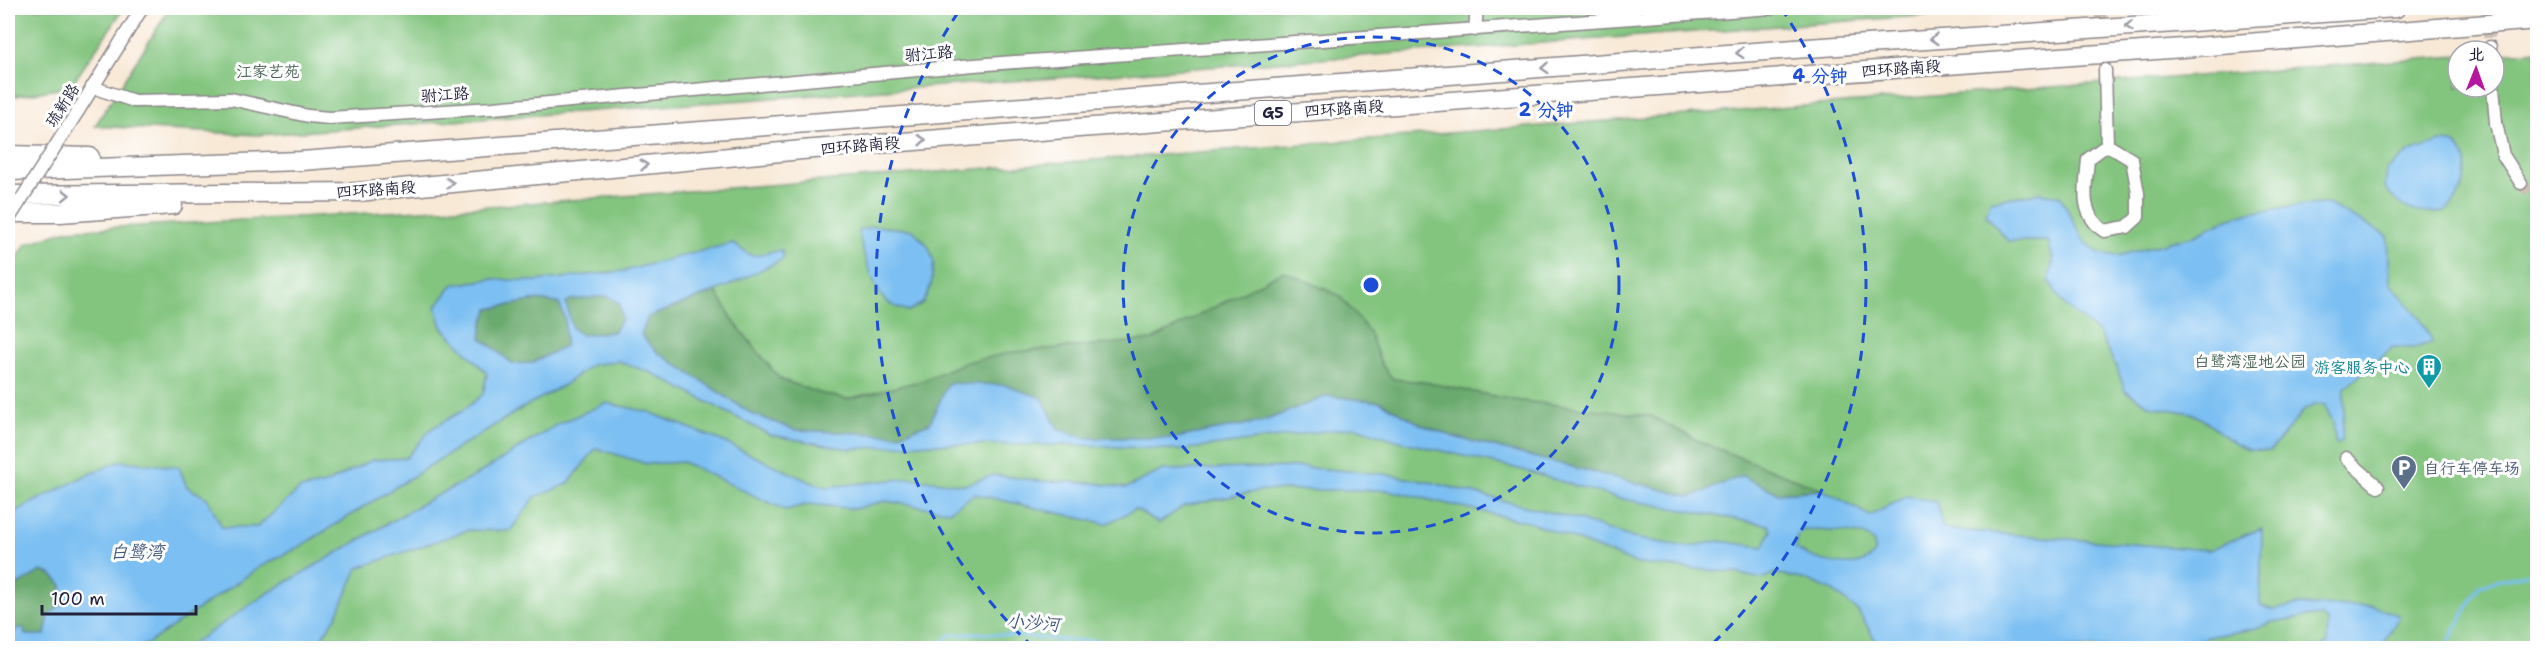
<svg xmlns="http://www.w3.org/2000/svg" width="2545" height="656" viewBox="0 0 2545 656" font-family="'Shantell Sans','LXGW WenKai TC',sans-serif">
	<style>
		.green { fill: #83c57f; stroke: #52745d; stroke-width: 1.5 }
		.forest { fill: #6aaa6e; stroke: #466654; stroke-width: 1.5 }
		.water { fill: #7cbff2; stroke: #4f7096; stroke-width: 1.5; fill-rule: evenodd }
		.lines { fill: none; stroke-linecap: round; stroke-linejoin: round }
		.stream { stroke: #7cbff2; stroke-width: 3 }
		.minor-tunnel { stroke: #cdc1b8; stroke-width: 12; stroke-dasharray: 12 6; stroke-linecap: butt }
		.minor-casing { stroke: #8d8689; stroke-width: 15 }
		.highway-casing { stroke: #8d8689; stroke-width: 21 }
		.minor { stroke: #fff; stroke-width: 12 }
		.highway { stroke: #fff; stroke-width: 18 }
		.minor-bridge-casing { stroke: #8d8689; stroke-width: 15; stroke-linecap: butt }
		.minor-bridge { stroke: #fff; stroke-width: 12 }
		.oneway { stroke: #9c9ca7 }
		.ring { fill: none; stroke: #1d4ed8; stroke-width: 3; stroke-dasharray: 10 8 }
		.labels { text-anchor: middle; stroke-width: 6; stroke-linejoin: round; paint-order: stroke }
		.shield { fill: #fff; stroke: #646476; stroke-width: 1.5 }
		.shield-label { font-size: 15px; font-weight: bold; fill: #22223b }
		.street-label { font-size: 16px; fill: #22223b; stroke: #fff }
		.park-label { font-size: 16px; fill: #496356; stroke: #fff }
		.culture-label { font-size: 16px; fill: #0d838f; stroke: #fff; text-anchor: end }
		.service-label { font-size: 16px; fill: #4e5e75; stroke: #fff; text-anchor: start }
		.water-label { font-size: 18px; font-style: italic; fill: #42597b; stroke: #fff }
		.centre { fill: #1d4ed8; stroke: #fff; stroke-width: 3 }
		.ring-label { font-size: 18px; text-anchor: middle; font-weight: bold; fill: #1d4ed8; stroke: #fff; stroke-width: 6; stroke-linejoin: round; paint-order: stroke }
	</style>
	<rect width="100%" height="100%" fill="#fff"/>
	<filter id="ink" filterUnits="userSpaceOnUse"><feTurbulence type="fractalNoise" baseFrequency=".0167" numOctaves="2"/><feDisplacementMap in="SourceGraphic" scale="12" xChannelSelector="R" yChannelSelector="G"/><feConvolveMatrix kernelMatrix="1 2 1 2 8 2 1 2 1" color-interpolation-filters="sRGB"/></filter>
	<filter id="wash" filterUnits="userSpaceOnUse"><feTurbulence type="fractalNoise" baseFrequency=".008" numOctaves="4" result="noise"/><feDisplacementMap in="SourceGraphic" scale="24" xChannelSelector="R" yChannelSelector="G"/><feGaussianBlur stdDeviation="1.35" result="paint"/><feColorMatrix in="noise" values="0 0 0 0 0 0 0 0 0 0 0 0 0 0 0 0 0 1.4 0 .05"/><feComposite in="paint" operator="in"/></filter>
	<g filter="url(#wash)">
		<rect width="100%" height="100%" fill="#f8e9d7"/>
		<path class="green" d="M8,8H124L70,87L8,97Z
			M170,8H2031L258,135L95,126Z
			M2537,50V642L2529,648H8V273L26,244L67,230L491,206L2458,56V87H2494V54Z"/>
		<path class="forest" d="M1283,271L1339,295L1369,332L1382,365L1393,379L1424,382L1514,400L1651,416L1703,443L1824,490L1778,493L1742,476L1691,497L1454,437L1422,425L1381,402L1328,396L1264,421L1175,438H1084L1058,429L1042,398L930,423L898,435L795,430L752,414L657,352L641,335L648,317L716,291L735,323L780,379L819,393L847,399L924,380L963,363L1014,352L1152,340Z
			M608,296L620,304L622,319L613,332L581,335L572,328L565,303L569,300Z
			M536,300L559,303L565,319V346L532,363L513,364L481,338L483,322L489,309Z
			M41,571L51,574L62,585L61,606L49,615L45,635H25L8,631C7,587 3,594 41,571Z"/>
		<path class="water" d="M2440,142L2453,143C2478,157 2463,200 2444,212C2420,216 2396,209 2385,186L2387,170L2410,152Z
			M2039,193L2060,196L2084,241L2099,253L2117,256L2193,236L2225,220L2247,213L2305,205L2328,204L2388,236L2390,283L2419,317L2433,342L2415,348L2393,347L2345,388L2342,441L2336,444L2333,422L2325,406L2316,404L2303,411L2270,451L2249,450L2235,444L2209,423L2191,413L2150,406L2125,390L2117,368L2099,333L2065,306L2049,281L2053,260L2048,241H2008L1986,215L1990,201Z
			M874,226L913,230L928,246L934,262L931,285L923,303L909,311C900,308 889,306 883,298C873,285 860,246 859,230Z
			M732,243L752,256L782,250L783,259L728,286L648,317L641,335L657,352L752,414L795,430L898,435L930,423L948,383L1005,385L1042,398L1058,429L1084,438H1175L1264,421L1328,396L1381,402L1422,425L1454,437L1691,497L1742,476L1778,493L1824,490L1870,516L1907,496L1936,502L1943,529L2209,550L2262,528L2260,605L2273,610L2299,605L2373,606L2400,616L2380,648H2319L2327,643L2328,622L2322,617L2311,616L2273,622L2253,629L2208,637L2196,641L2190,648H1880L1858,611L1833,591L1810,581L1775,573L1762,579L1731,572L1638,564L1532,523L1387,490H1263L1184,506L1159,523L1135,509L1106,524L975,494L949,511L885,501L854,509L810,504L785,510L683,462L647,464L596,448L568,484L535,497L510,531L468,530L358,568L336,617L314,648H186L268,593L421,504L475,476L556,425L606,403L649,412L717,439L810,482L827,487L911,478L964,485L994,475L1041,481L1095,483L1126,488L1163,470L1301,467L1383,474L1434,483L1576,519L1633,538L1688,547L1719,541L1763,547L1771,531L1768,525L1617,498L1519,469L1399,441L1356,427L1181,450L1080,445L921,444L850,449L770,435L652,373L618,361L591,365L564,385L519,410L301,546L260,567L141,648H8V631L13,632L18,628H24L25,635H45L49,615L61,605L62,585L51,574L41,571L11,589L8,595V515L83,477L120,461L179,467L187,487L207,498L222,527H257L300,489L325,484L372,460L406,458L432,428L461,412L483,394L487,373L442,327L436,307L452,285L491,279L536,281L624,271ZM608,296L620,304L622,319L613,332L581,335L572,328L566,303L570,300ZM536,300L559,303L565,319V346L532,363L513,364L481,338L483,322L489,309ZM1803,530C1817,531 1868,529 1874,543C1874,544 1875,552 1875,553C1860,574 1814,561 1796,549L1797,536Z"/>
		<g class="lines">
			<path class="stream" d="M937,648L949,635L978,633L1067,640L1105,641L1133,648
				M2445,648L2480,585L2538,571"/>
		</g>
	</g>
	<g filter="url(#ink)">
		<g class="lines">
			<path class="minor-tunnel" d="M2100,8L2105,70
				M2487,8L2490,47
				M2521,183L2538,201"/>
			<defs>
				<path id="minor" d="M1475,30L1477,8
					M2490,47V51
					M2105,70L2107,145L2088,159C2086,187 2078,212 2104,231L2127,227L2138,217V193L2132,160L2107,145
					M92,87L134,101L231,99L308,116L329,118L493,108L974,65L1772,8
					M2493,87L2496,123L2503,155L2521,183
					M78,111L142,8
					M2346,458L2378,487"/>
				<path id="highway" d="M8,155L90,157
					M8,171L301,161L1808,48L2396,8
					M8,195L358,192L802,150L1065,129L2183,48L2538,20
					M8,213H60L173,205"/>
			</defs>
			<use href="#minor" class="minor-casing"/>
			<use href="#highway" class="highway-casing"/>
			<use href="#minor" class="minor"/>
			<use href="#highway" class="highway"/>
			<defs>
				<path id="minor-bridge" d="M8,220L78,111"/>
			</defs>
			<use href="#minor-bridge" class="minor-bridge-casing"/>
			<use href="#minor-bridge" class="minor-bridge"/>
		</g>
		<defs><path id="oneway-chevron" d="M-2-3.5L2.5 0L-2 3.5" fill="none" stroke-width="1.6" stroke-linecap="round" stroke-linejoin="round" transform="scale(1.5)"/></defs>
		<g class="oneway">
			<use href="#oneway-chevron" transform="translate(2129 26) rotate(176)"/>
			<use href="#oneway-chevron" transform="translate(1934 39) rotate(176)"/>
			<use href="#oneway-chevron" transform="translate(1740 53) rotate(176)"/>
			<use href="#oneway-chevron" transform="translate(1545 68) rotate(176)"/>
			<use href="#oneway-chevron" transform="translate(922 140) rotate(-5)"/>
			<use href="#oneway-chevron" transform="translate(644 165) rotate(-5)"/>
			<use href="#oneway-chevron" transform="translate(450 183) rotate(-5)"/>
			<use href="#oneway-chevron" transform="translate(66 195) rotate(-1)"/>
		</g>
	</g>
	<g class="ring">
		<circle cx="1371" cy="285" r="248"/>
		<path d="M1033 647A495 495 0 0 1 961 8M1781 8A495 495 0 0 1 1709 647"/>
	</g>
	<defs>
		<symbol id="building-pin" viewBox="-11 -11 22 30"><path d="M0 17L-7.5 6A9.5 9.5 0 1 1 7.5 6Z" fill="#0f9aa8" stroke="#fff"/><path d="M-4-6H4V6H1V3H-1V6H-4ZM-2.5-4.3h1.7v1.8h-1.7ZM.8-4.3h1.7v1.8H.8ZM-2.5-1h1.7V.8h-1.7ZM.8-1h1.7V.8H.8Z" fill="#fff"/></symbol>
		<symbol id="parking-pin" viewBox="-11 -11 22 30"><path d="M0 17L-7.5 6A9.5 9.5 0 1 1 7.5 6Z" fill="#5c6f8a" stroke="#fff"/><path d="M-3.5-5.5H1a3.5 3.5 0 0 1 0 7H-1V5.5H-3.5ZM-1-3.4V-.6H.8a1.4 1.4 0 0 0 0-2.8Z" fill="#fff"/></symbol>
	</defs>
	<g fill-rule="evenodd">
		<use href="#building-pin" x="2414" y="352" width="30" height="40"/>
		<use href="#parking-pin" x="2389" y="453" width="30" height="40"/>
	</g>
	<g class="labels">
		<rect class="shield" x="1255" y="101" width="36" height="24" rx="4.5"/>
		<g class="shield-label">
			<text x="1273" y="118">G5</text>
		</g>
		<g class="street-label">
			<text transform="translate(929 53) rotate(-5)" y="6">驸江路</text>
			<text transform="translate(1901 68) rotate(-4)" y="6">四环路南段</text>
			<text transform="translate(445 94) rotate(-4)" y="6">驸江路</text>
			<text transform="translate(62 105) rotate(-58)" y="6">琉新路</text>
			<text transform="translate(1344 108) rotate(-4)" y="6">四环路南段</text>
			<text transform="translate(860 145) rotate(-5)" y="6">四环路南段</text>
			<text transform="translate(376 189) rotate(-4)" y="6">四环路南段</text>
		</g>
		<g class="park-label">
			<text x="268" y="77">江家艺苑</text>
			<text x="2250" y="367">白鹭湾湿地公园</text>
		</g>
		<g class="culture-label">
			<text x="2410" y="373">游客服务中心</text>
		</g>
		<g class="service-label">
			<text x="2424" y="474">自行车停车场</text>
		</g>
		<g class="water-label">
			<text x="137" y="558">白鹭湾</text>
			<text transform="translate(1033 623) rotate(4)" y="6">小沙河</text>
		</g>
	</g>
	<circle cx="1371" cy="285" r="9" class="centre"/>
	<g class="ring-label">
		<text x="1820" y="82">4 分钟</text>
		<text x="1546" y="116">2 分钟</text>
	</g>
	<rect width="2545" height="656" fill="none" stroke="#fff" stroke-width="30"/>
	<g transform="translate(2476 69) rotate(1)"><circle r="28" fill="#ffffff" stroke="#a7a7b1" stroke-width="1.5"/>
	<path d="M0-4.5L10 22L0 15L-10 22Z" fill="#b5179e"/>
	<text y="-9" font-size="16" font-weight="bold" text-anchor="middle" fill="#22223b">北</text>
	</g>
	<path d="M42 605v9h154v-9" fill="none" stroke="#22223b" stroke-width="3"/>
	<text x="51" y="605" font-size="18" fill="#22223b" stroke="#ffffff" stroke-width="4.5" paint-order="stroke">100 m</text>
</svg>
